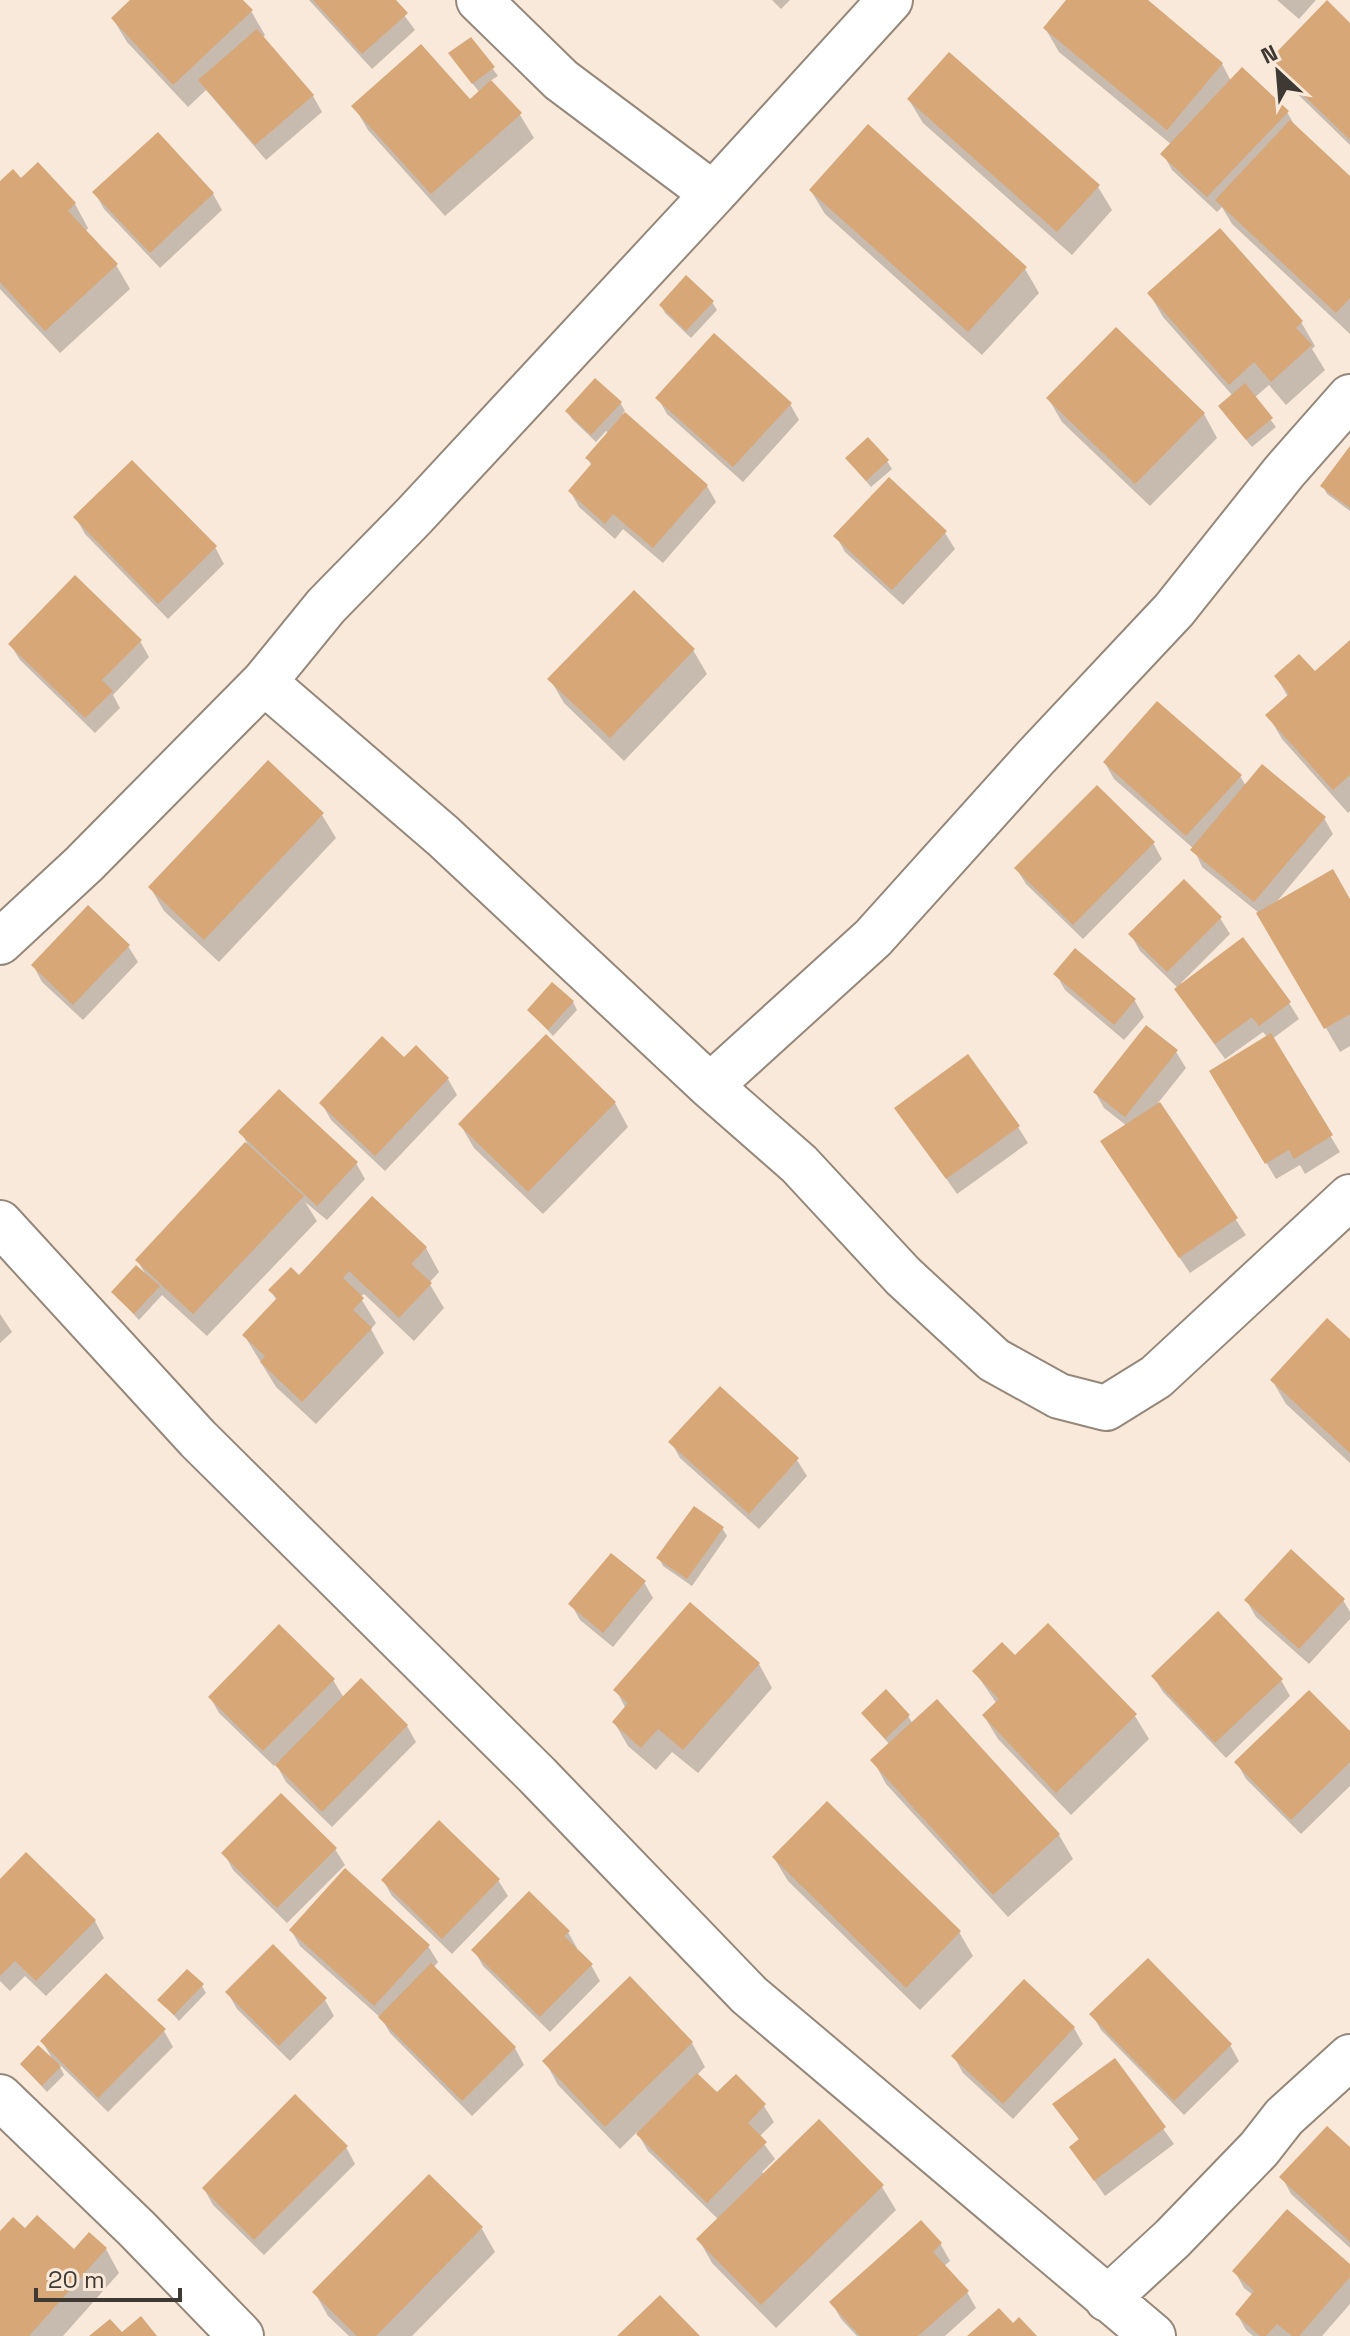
<svg xmlns="http://www.w3.org/2000/svg" width="1350" height="2336" viewBox="0 0 1350 2336" font-family="'Space Grotesk',sans-serif">
	<style>
		.shadow { fill: #0003 }
		.building { fill: #d7a778 }
		.lines { fill: none; stroke-linecap: round; stroke-linejoin: round }
		.minor-casing { stroke: #95877a; stroke-width: 48 }
		.minor { stroke: #fff; stroke-width: 44 }
	</style>
	<rect width="100%" height="100%" fill="#f9e9da"/>
	<path class="shadow" d="M132,0H241L251,11L265,35L262,38L313,96L322,112L266,160L206,90L188,107L127,42L113,19Z
		M309,0H393L415,30L372,69Z
		M772,0H790L781,9Z
		M1069,0H1144L1222,64L1231,81L1287,112L1296,128L1350,178V334L1232,224L1222,207L1217,212L1172,170L1163,154L1172,145L1059,52L1045,28Z
		M1277,0H1316L1299,19Z
		M1350,26V145L1280,77L1270,61Z
		M471,39L498,76L490,81L520,115L534,138L445,216L368,130L354,106L470,102L480,93L455,61Z
		M909,100L1098,187L1112,210L1072,255L923,123Z
		M21,180L75,204L88,228L85,232L116,265L130,289L60,353L0,289V184Z
		M811,191L1025,269L1039,293L982,355L825,214Z
		M95,193L213,194L222,210L160,268L104,209Z
		M1149,293L1301,322L1315,346L1312,349L1325,370L1286,405L1269,385L1254,398L1276,427L1252,447L1225,414L1233,396L1163,317Z
		M712,302L717,310L691,338L665,313L661,305Z
		M596,381L621,404L625,411L623,413L707,486L716,502L663,563L623,529L615,539L579,507L570,491L592,466L587,458L609,433L606,431L596,442L572,419L567,411Z
		M658,398L790,404L799,420L743,482L667,414Z
		M1048,398L1204,414L1217,438L1150,506L1062,422Z
		M1350,449V511L1327,494L1323,486Z
		M848,459L887,461L892,469L871,487Z
		M76,518L215,547L224,564L168,619L85,534Z
		M945,533L955,549L903,605L845,552L836,536Z
		M140,641L149,657L113,695L120,708L95,733L20,660L10,644Z
		M1350,644V811L1348,813L1282,739L1268,715L1288,697L1276,676L1315,674Z
		M693,650L707,674L624,761L564,703L550,679Z
		M1105,763L1240,776L1246,786L1324,818L1333,834L1274,905L1350,903V1046L1340,1052L1259,913L1202,867L1194,849L1114,779Z
		M322,815L336,838L219,962L164,911L150,887Z
		M1153,843L1162,859L1083,939L1026,884L1016,868Z
		M1220,918L1230,934L1181,983L1182,985L1243,940L1289,1003L1299,1019L1272,1039L1340,1152L1305,1174L1300,1165L1276,1179L1212,1072L1268,1038L1263,1032L1225,1059L1186,1005L1178,988L1140,951L1131,935Z
		M128,946L138,962L83,1020L42,982L33,965Z
		M1075,951L1135,1001L1144,1017L1124,1040L1065,990L1056,974Z
		M573,1002L577,1010L553,1036L529,1010Z
		M546,1037L615,1103L628,1127L543,1214L474,1148L460,1124Z
		M1176,1052L1186,1068L1158,1103L1246,1235L1190,1273L1112,1158L1127,1126L1104,1108L1095,1092Z
		M448,1079L457,1095L385,1171L331,1120L322,1104Z
		M897,1108L1018,1127L1028,1143L957,1194Z
		M241,1132L356,1163L365,1179L327,1220L305,1202L317,1221L207,1336L162,1295L139,1320L113,1292L146,1275L137,1260L247,1143Z
		M373,1199L426,1248L439,1272L429,1283L444,1308L414,1341L364,1294L360,1297L376,1323L371,1329L384,1353L316,1424L276,1387L244,1335L277,1301L271,1291L299,1277Z
		M0,1314L12,1332L0,1343Z
		M1350,1342V1463L1286,1404L1272,1380Z
		M671,1442L797,1460L807,1476L759,1529L680,1458Z
		M722,1528L727,1536L692,1586L663,1566L659,1558Z
		M644,1582L653,1598L613,1647L580,1620L571,1604Z
		M1343,1600L1350,1612V1619L1309,1664L1256,1617L1247,1601Z
		M1048,1626L1135,1716L1149,1739L1071,1815L998,1739L984,1716L997,1704L975,1672L1015,1658Z
		M759,1664L772,1688L698,1773L672,1752L656,1770L628,1746L614,1722L626,1709L616,1690Z
		M1153,1676L1281,1680L1290,1696L1226,1758L1163,1692Z
		M333,1680L344,1698L407,1726L416,1742L332,1827L286,1782L276,1764L274,1766L219,1713L210,1697Z
		M863,1714L908,1716L913,1724L1059,1835L1073,1859L1008,1917L886,1784L873,1760L890,1745Z
		M1350,1734V1786L1301,1834L1246,1779L1237,1763Z
		M335,1849L345,1865L287,1923L233,1870L224,1853Z
		M26,1855L95,1921L104,1938L46,1996L25,1976L10,1991L0,1981V1882Z
		M774,1858L959,1932L973,1956L920,2010L788,1881Z
		M383,1880H498L508,1896L452,1954L392,1896Z
		M291,1930L428,1946L438,1962L433,1968L515,2048L524,2065L472,2116L390,2033L382,2019L300,1946Z
		M568,1932L577,1948L576,1950L591,1965L600,1981L550,2032L483,1966L474,1950Z
		M202,1986L206,1993L179,2021L160,2000Z
		M228,1993L325,2000L334,2016L290,2061L237,2009Z
		M1092,2014L1230,2045L1239,2061L1184,2115L1101,2030Z
		M1074,2028L1083,2044L1013,2119L963,2073L954,2057Z
		M164,2031L173,2047L108,2112L59,2064L64,2075L47,2092L22,2065L53,2060L42,2041Z
		M692,2043L705,2067L697,2075L717,2095L735,2077L764,2106L774,2122L759,2137L775,2159L762,2172L765,2175L819,2122L882,2187L896,2210L776,2328L712,2263L699,2240L719,2220L648,2151L637,2132L620,2149L558,2085L545,2061Z
		M1115,2061L1174,2144L1105,2196L1071,2147L1080,2141L1055,2105Z
		M346,2147L355,2164L264,2255L213,2205L204,2189Z
		M1350,2149V2248L1291,2194L1282,2177Z
		M429,2177L482,2229L495,2252L412,2336H349L328,2316L315,2293Z
		M921,2222L941,2245L950,2261L944,2266L967,2292L976,2308L945,2336H857L841,2319L832,2303Z
		M25,2230L74,2252L106,2249L119,2273L63,2336H0V2234Z
		M1350,2267V2304L1322,2336H1253L1246,2330L1237,2314L1253,2295L1244,2288L1235,2272Z"/>
	<path class="building" d="M130,0H243L253,10L173,85L111,18Z
		M313,0H396L408,13L362,54Z
		M1066,0H1148L1223,63L1167,130L1043,28Z
		M1327,0L1350,23V140L1268,61Z
		M257,29L314,95L255,145L198,80Z
		M471,37L495,67L472,84L448,53Z
		M421,44L470,99L491,80L522,113L431,194L351,106Z
		M949,52L1100,185L1057,232L907,99Z
		M1242,67L1289,111L1207,197L1160,154Z
		M1290,120L1350,176V298L1336,313L1215,200Z
		M868,124L1027,267L968,332L809,190Z
		M158,132L214,193L150,253L92,192Z
		M38,162L76,203L68,211L118,264L45,331L0,282V181L13,169L21,178Z
		M1220,228L1303,321L1296,328L1312,345L1271,382L1254,362L1229,385L1147,293Z
		M686,275L714,301L686,331L659,305Z
		M1116,327L1205,413L1135,484L1046,398Z
		M714,333L792,403L733,467L655,398Z
		M595,378L622,402L591,435L565,411Z
		M1245,383L1273,418L1246,440L1218,406Z
		M625,412L708,485L653,548L613,514L605,524L568,491L592,463L585,458Z
		M868,437L889,460L866,481L845,458Z
		M1350,446V508L1320,486Z
		M132,460L217,546L158,604L73,517Z
		M889,477L947,531L892,590L833,536Z
		M75,575L142,640L102,680L113,691L85,718L8,644Z
		M634,590L695,649L610,738L547,679Z
		M1350,640V775L1333,790L1265,715L1289,694L1274,676L1299,654L1315,671Z
		M1157,701L1242,775L1186,836L1103,762Z
		M268,760L324,813L204,940L148,887Z
		M1262,764L1326,817L1254,902L1190,850Z
		M1097,785L1155,842L1073,925L1014,868Z
		M1333,869L1350,899V1014L1324,1029L1256,913Z
		M1184,879L1222,917L1167,972L1128,934Z
		M88,905L130,945L73,1005L31,965Z
		M1243,937L1291,1002L1259,1026L1252,1017L1215,1044L1174,989Z
		M1075,948L1136,999L1114,1025L1053,974Z
		M552,982L574,1001L548,1030L527,1010Z
		M1146,1025L1178,1050L1125,1117L1093,1092Z
		M1271,1033L1333,1135L1294,1159L1289,1150L1265,1164L1209,1071Z
		M546,1034L616,1102L528,1192L458,1124Z
		M382,1036L404,1057L416,1045L449,1078L375,1156L319,1103Z
		M968,1054L1020,1126L946,1179L894,1108Z
		M279,1089L358,1162L317,1206L238,1132Z
		M1160,1102L1238,1218L1179,1258L1100,1141Z
		M245,1142L304,1196L193,1314L135,1260Z
		M372,1196L427,1247L411,1264L432,1283L399,1318L349,1271L343,1278L364,1298L353,1310L372,1328L302,1402L260,1362L265,1356L242,1335L277,1298L268,1290L291,1267L299,1275Z
		M136,1265L160,1286L134,1314L111,1292Z
		M1327,1318L1350,1339V1453L1270,1380Z
		M720,1386L799,1458L749,1514L668,1442Z
		M694,1506L724,1527L687,1579L656,1558Z
		M1291,1549L1345,1599L1299,1649L1244,1600Z
		M611,1553L646,1581L603,1633L568,1604Z
		M690,1602L760,1663L683,1750L658,1729L641,1748L612,1722L628,1703L613,1690Z
		M1218,1611L1283,1679L1215,1743L1151,1676Z
		M1048,1623L1137,1714L1056,1793L982,1715L999,1699L972,1671L1002,1642L1015,1655Z
		M279,1624L335,1679L263,1751L208,1697Z
		M361,1678L408,1725L322,1812L275,1765Z
		M886,1689L910,1715L885,1739L861,1713Z
		M1309,1690L1350,1731V1762L1291,1820L1234,1762Z
		M937,1699L1060,1834L993,1895L870,1760Z
		M281,1793L337,1848L277,1908L221,1853Z
		M827,1801L961,1931L906,1988L772,1857Z
		M439,1820L500,1879L442,1939L381,1880Z
		M26,1852L96,1920L36,1981L15,1961L0,1976V1879Z
		M345,1868L430,1945L374,2006L289,1930Z
		M529,1891L570,1931L564,1936L593,1964L540,2017L471,1950Z
		M273,1944L327,1998L279,2046L225,1992Z
		M1148,1958L1232,2044L1174,2101L1089,2014Z
		M431,1963L516,2047L462,2101L378,2017Z
		M187,1969L204,1984L174,2015L157,2000Z
		M106,1973L166,2029L98,2098L40,2041Z
		M630,1976L693,2042L605,2127L542,2061Z
		M1024,1979L1075,2027L1003,2104L951,2056Z
		M38,2045L61,2066L42,2086L20,2064Z
		M1115,2058L1166,2127L1094,2181L1069,2147L1079,2139L1052,2104Z
		M697,2073L717,2092L736,2074L766,2104L748,2123L767,2142L707,2203L636,2134Z
		M295,2094L348,2146L254,2240L202,2188Z
		M819,2119L884,2185L761,2305L696,2239Z
		M1327,2126L1350,2147V2242L1279,2177Z
		M429,2174L483,2227L376,2336H357L312,2292Z
		M1287,2209L1350,2264V2277L1299,2336H1292L1277,2324L1266,2336H1260L1235,2314L1254,2291L1232,2271Z
		M37,2215L74,2249L89,2232L107,2248L29,2336H0V2231L13,2217L25,2228Z
		M921,2220L942,2243L933,2252L969,2291L918,2336H860L829,2302Z
		M660,2295L700,2336H617Z
		M999,2308L1013,2323L1019,2317L1037,2336H967Z
		M141,2316L157,2336H89L110,2319L122,2332Z"/>
	<g class="lines">
		<defs>
			<path id="minor" d="M479,0L561,80L713,194L890,0
				M264,682L443,836L710,1086L799,1164L903,1276L994,1360L1059,1396L1106,1408L1156,1377L1350,1197
				M0,942L84,864L264,682L326,606L414,516L713,194
				M710,1086L873,938L1035,758L1174,610L1284,472L1350,397
				M0,1223L198,1439L538,1776L749,1995L1153,2336
				M0,2097L137,2229L241,2336
				M1107,2299L1173,2238L1259,2149L1284,2117L1350,2057"/>
		</defs>
		<use href="#minor" class="minor-casing"/>
		<use href="#minor" class="minor"/>
	</g>
	<g transform="translate(1278 72) rotate(334)" stroke="#f9e9da" stroke-width="6" paint-order="stroke">
	<path d="M0-6L14 30L0 20L-14 30Z" fill="#3f3933"/>
	<text y="-12" font-size="22" font-weight="bold" text-anchor="middle" fill="#3f3933">N</text>
	</g>
	<path d="M36 2288v12h144v-12" fill="none" stroke="#3f3933" stroke-width="4"/>
	<text x="48" y="2288" font-size="24" fill="#3f3933" stroke="#f9e9da" stroke-width="6" paint-order="stroke">20 m</text>
</svg>
